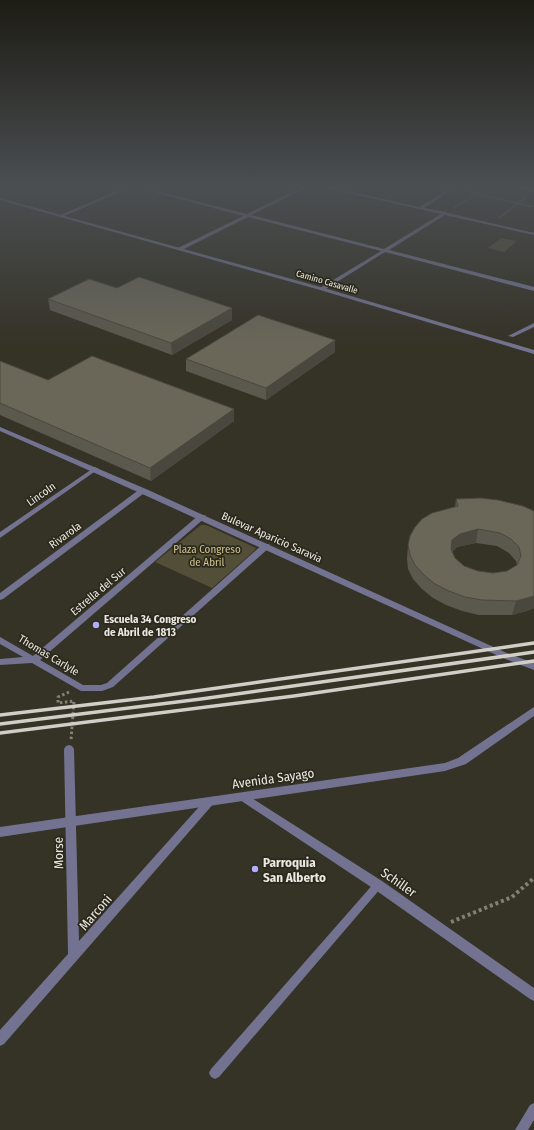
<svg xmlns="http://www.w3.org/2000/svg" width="534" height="1130" viewBox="0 0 534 1130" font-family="'Fira Sans Condensed',sans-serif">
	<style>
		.green { fill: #534e38 }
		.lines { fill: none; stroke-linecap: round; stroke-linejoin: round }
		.path-far2 { stroke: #838177; stroke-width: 1.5; stroke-dasharray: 1 1; stroke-linecap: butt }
		.path-far1 { stroke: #838177; stroke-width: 3; stroke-dasharray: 2.5 2.5; stroke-linecap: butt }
		.path { stroke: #838177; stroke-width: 4; stroke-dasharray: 3 3; stroke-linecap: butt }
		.service { fill: #737391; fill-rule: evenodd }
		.minor { fill: #737391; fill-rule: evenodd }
		.tertiary { fill: #737391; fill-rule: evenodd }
		.rail { stroke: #d0cec7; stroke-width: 3.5 }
		.wall { fill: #5b594d; fill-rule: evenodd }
		.shaded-wall { fill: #4a483e }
		.building { fill: #6a6759; stroke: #4a483e; fill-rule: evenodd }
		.poi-dot { fill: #afaefa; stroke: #2b281c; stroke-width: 1.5 }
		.labels { text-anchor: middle; stroke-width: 3.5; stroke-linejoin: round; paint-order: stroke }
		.far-street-label { font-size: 9px; fill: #eae8e1; stroke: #2b281c }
		.street-label { font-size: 11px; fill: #eae8e1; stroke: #2b281c }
		.park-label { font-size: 11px; fill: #cfc38f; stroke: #2b281c }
		.poi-label { font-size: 11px; font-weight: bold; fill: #eae8e1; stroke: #2b281c; text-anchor: start }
		.near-street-label { font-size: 13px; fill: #eae8e1; stroke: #2b281c }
		.near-poi-label { font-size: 13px; font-weight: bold; fill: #eae8e1; stroke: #2b281c; text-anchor: start }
	</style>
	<rect width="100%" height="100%" fill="#353226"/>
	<path class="green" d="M501,238L517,241L504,252L488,248Z
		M201,525H206L256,548L253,552L212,588L155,562Z"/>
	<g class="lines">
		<path class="path-far2" d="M460,190L534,207
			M454,208L485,188
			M499,218L526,197"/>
		<path class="path-far1" d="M69,692L58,697V703L74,701L71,740"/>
		<path class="path" d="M451,922L512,897L534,878"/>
		<path class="service" d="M378,881L381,882L383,885L381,888L219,1077L215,1079L211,1077L209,1073L211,1069L375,882Z
			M534,1103V1120L528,1130H515L530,1105Z"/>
		<path class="minor" d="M124,188H129L62,217L58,216Z
			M139,188H144L247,214L300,188H304V189L251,215L384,249L441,214L331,189L329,188H335L419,207L451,188H455L424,208L446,212L448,213L534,233V235L445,215L389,250L534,287V291L385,252L324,290H320V288L381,251L248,217L182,250H178V248L243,216Z
			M518,188H524L534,190V192Z
			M534,323V327L513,337L508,336Z
			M95,467L99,469L97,470L0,538V532Z
			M140,489H146L147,491L3,599L0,600V593Z
			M199,515H205L206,517L40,660L83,685H101L107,683L263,544H269L270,546L269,548L113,687L102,691H81L32,663L0,665V659L23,657L0,644V637L33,656Z
			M69,745L72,746L74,749L79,941L206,799L210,798L214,799L215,802L4,1044L0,1046V1030L68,954L64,749L66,746Z
			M244,793L382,881L534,988V1001L530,999L374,889L240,800L239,797L240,794Z"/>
		<path class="tertiary" d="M0,198L324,288L534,350V354L320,290L0,200Z
			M0,427L146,489L509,654L534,663V670L503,658L140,493L0,431Z
			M534,707V716L466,764L445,771L0,837V827L445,763L458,758Z"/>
		<path class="rail" d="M0,715L154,697L534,643
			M0,724L201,699L534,652
			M0,733L294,696L534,661"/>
	</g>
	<path class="wall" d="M117,288L232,308V320L172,355L50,310L48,299Z
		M335,340V352L266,400L186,371V359Z
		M0,361L48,380L234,409V421L151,481L0,415Z
		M456,499L534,511V608L527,611L512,615H479L462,611L446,605L433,598L422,589L413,579L408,569L407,559L408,545L455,507ZM476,543L497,546L509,553L516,561L517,565L507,571L493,573L478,571L464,566L455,558L452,552L457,547Z"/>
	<path class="shaded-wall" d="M232,308V320L172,355L171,343Z
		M335,340V352L266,400V388Z
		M234,409V421L151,481L150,468Z
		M478,529L476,543L457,547L450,554L448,563L452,540L460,534Z
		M534,596V608L527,611L512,615L516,601Z"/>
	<path class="building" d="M139,277L232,308L171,343L48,299L89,279L117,288Z
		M258,315L335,340L266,388L186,359Z
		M92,356L234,409L150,468L0,403V361L48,380Z
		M480,498L498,500L523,506L534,511V596L531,597L516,601L482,600L465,597L449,591L435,584L424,575L415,565L410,555L408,545L410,536L415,527L422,519L432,513L458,506L456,499ZM478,529L500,533L511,539L519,547L521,556L517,565L507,571L493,573L478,571L464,566L455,558L451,549L452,540L460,534Z"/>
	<linearGradient id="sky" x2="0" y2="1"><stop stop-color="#1d1c15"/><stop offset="0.54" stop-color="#4b4f52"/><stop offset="1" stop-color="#4b4f52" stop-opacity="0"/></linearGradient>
	<rect width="534" height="346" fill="url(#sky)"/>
	<g class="poi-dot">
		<circle cx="96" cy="625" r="4"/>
		<circle cx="255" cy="869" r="4"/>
	</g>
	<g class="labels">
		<g class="far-street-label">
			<text transform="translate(327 282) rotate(16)" y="3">Camino Casavalle</text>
		</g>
		<g class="street-label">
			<text transform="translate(41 494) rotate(-35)" y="4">Lincoln</text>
			<text transform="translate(65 535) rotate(-36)" y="4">Rivarola</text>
			<text transform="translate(272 537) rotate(24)" y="4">Bulevar Aparicio Saravia</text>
			<text transform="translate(98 591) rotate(-40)" y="4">Estrella del Sur</text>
			<text transform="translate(49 655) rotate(31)" y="4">Thomas Carlyle</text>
		</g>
		<g class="park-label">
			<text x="207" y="553">Plaza Congreso<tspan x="207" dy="13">de Abril</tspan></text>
		</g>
		<g class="poi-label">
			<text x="104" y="623">Escuela 34 Congreso<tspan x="104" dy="13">de Abril de 1813</tspan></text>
		</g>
		<g class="near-street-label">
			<text transform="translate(273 778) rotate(-8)" y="5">Avenida Sayago</text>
			<text transform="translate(58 853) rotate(-91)" y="5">Morse</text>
			<text transform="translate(399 882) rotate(35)" y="5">Schiller</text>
			<text transform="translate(95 912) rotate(-49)" y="5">Marconi</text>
		</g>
		<g class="near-poi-label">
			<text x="263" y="867">Parroquia<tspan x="263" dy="15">San Alberto</tspan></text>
		</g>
	</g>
</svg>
